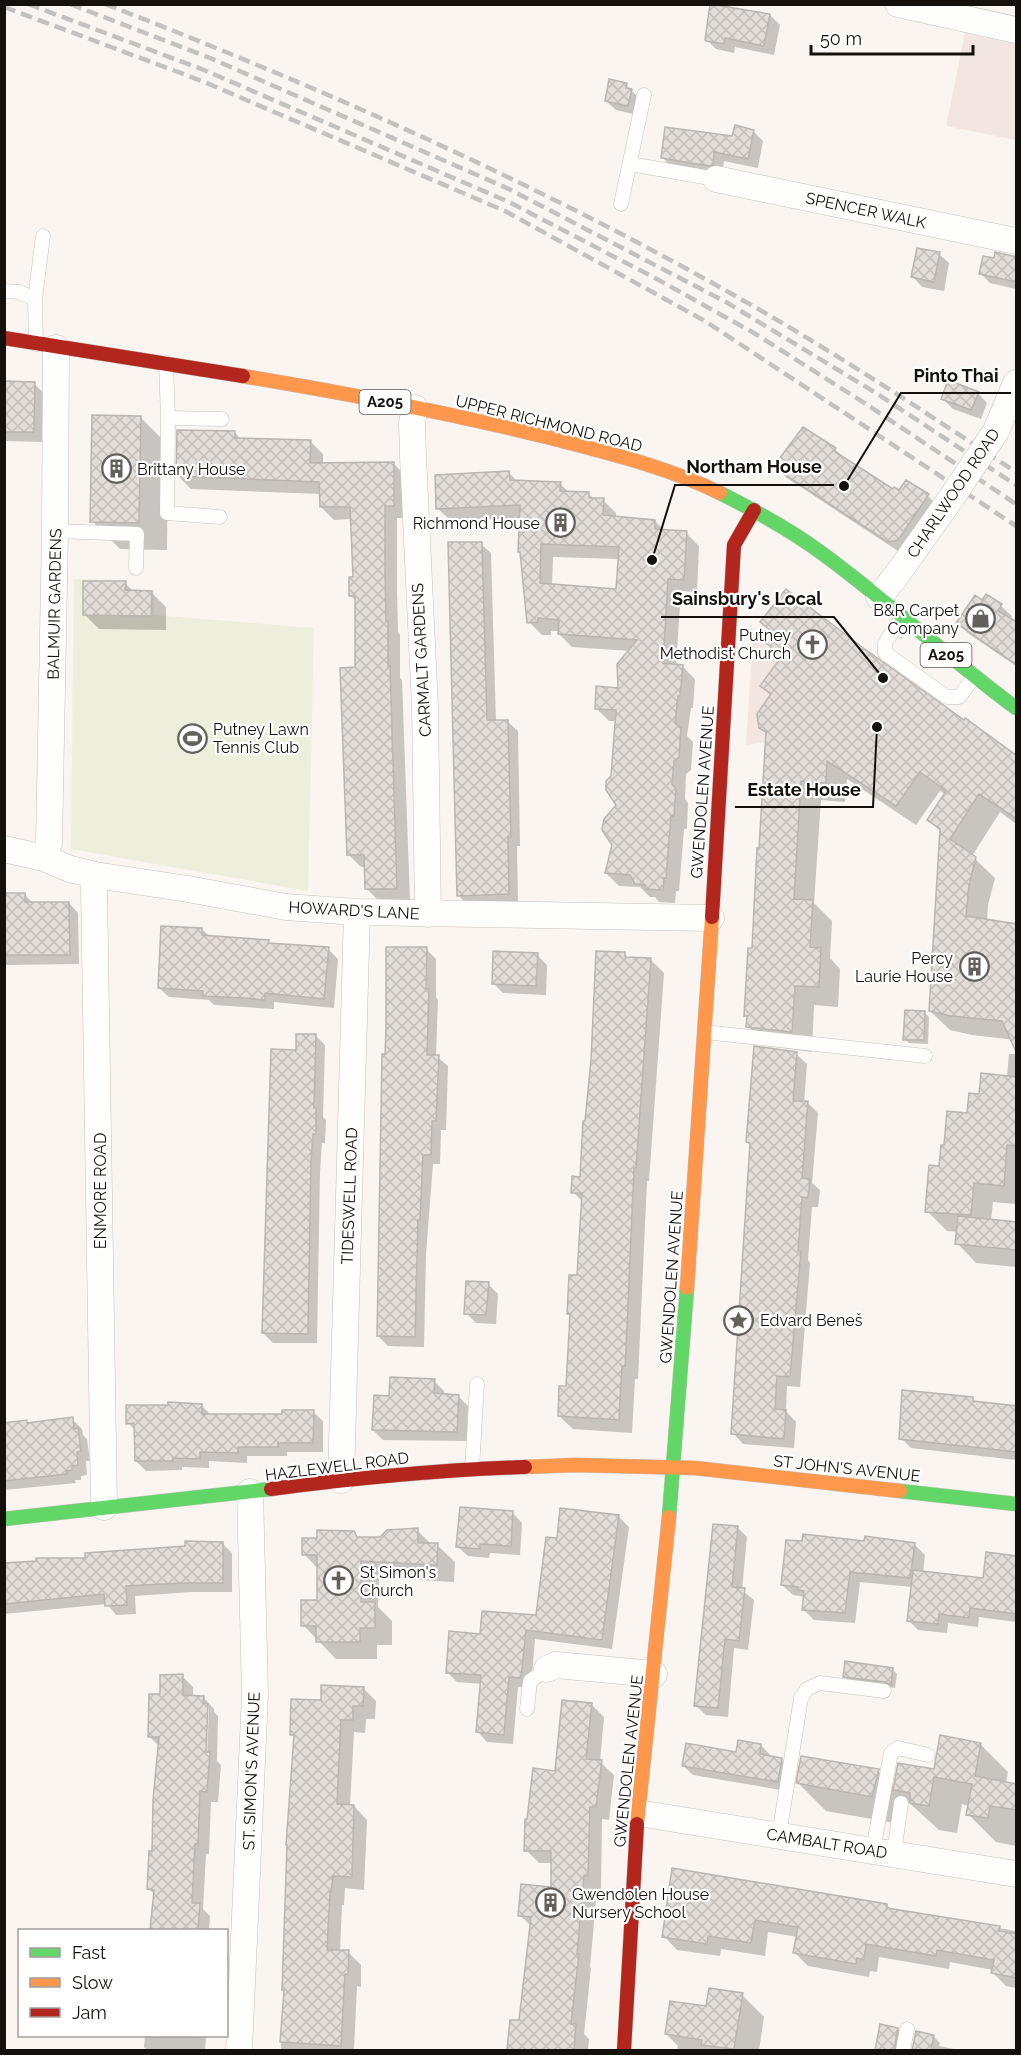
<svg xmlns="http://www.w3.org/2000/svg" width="1021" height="2055" viewBox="0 0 1021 2055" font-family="Raleway,sans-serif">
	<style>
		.education { fill: #f3e5df }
		.pitch { fill: #eeeedc }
		.shadow { fill: #0003; fill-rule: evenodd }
		.building { fill: url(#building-cross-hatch); stroke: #bbb5b1; stroke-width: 1.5; fill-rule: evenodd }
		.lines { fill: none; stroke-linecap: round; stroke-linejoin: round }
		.lane-casing { stroke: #c6c1bc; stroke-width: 15 }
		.street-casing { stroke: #c6c1bc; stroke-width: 27 }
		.fast-casing { stroke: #c6c1bc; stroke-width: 15 }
		.slow-casing { stroke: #c6c1bc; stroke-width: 15 }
		.jam-casing { stroke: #c6c1bc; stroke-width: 15 }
		.lane { stroke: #fefefd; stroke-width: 14 }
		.street { stroke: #fefefd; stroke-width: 26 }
		.fast { stroke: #63d668; stroke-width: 14 }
		.slow { stroke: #ff974d; stroke-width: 14 }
		.jam { stroke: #b3261e; stroke-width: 14 }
		.rail { stroke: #c3c2c0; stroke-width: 4.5; stroke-dasharray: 12 6; stroke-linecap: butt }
		.street-bridge-casing { stroke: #c6c1bc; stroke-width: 27; stroke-linecap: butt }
		.street-bridge { stroke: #fefefd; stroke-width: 26 }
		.labels { text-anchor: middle; stroke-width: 4.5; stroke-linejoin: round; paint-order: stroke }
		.shield { fill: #fff; stroke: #5a5854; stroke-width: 1.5 }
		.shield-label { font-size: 15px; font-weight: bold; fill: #14100b }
		.street-label { font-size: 16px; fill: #14100b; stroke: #fff }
		.poi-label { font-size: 16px; fill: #14100b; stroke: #fff; text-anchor: start }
		.leader { fill: none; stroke: #14100b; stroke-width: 2 }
		.callout-dot { fill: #14100b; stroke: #fff; stroke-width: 2 }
		.callout-label { font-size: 18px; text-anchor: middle; font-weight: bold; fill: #14100b; stroke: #fff; stroke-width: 4.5; stroke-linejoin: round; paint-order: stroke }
	</style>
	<defs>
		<pattern id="building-cross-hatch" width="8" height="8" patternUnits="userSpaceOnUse" patternTransform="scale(1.5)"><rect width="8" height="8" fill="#e3ddd9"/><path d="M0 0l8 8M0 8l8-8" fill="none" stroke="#c2bdb9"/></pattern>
	</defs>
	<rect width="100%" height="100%" fill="#faf5f0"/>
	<path class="education" d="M965,33L1016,44V140L946,126Z
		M753,636L828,692L793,738L746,745Z"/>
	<path class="pitch" d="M74,579L127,580V589L154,590V615L314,628L308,891L71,849Z"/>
	<path class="shadow" d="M770,15L780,25L774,55L735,47L734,53L716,49L706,39Z
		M626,85L641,100L638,115L616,110L606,101Z
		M753,131L763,141L758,168L724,161L722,174L672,168L663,158Z
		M939,254L949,263L944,291L922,287L913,277Z
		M1016,258V289L990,283L980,273L995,260Z
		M4,383L34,384L44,393L43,442L4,441Z
		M978,393L987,403L981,419L953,409L943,399Z
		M140,417L168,445L167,550L120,549L92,521Z
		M235,433L241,439L310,441L323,454V464L393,463L406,476L407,518H397V591L398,632L400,635V678L402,680L410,901H379L366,888V867H361L348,854L357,669V602L350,595L355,579L352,519L334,520L321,507V494L191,489L178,476Z
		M835,449L846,461L893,491L928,496L939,507L901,553L787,478L775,467Z
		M509,473L518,482L560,484L570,493L589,494L594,499L603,500L616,513V518L655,521L665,531L686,533L699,546L697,592L681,591L676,666H682L695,679L693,708H691L687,736L693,742L691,770L686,774L685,799L688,803L687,829H684L679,891H676L675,903L659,902L655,897H650L640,887L619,886L606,873L614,844L618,805L612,777L616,721H609L596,708L620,690L630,651L572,647L559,634V631H551V635H542L529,622L521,518L451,521L437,508ZM553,557L619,559L617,591L552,586Z
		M481,544L491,553L496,722H508L518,731L520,846H517L518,903L468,905L458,895Z
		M125,583L134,592H151L166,607V630L99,629L84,614Z
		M986,596L1001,606L1012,616L1010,620L1016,624V666L969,634L958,623L982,602Z
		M764,640L861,648L1016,758V824L1000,812L972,856L995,878L988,905L987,921L1015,1040L972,1035L950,1030L930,1011L941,832L929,820L945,794L940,791L916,825L847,779L845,802L821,800L814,903L832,921L830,958L840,969L838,1007L814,1005L812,1052L768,1046L748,1026V1018L746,1015L753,950L768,734L761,727L771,696L762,686L782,658Z
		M4,895H25L33,903H69L78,913L79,964L4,965Z
		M202,929L210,937L268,941L271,944L328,949L338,959L334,1008L274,1002V1009L214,1005L209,1000L169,997L159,988Z
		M426,949L436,959V997L438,1000L436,1056L448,1066L446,1130H441L440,1164H433L426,1254L424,1347L388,1346L378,1336L386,1056Z
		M624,954L629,958L650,959L664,973L649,1181H647L638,1379H635L632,1433L573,1429L559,1416L568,1388L572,1317L568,1313L579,1277L583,1202L573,1192L582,1178Z
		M537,955L547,965L546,995L503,993L493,983Z
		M924,1012L929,1017L928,1044L909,1043L905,1039Z
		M316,1036L325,1045L323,1117L326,1120L325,1143H322L320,1172L317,1343H273L263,1333L298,1051Z
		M796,1054L807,1064L804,1103H808L818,1113L812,1183L820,1190L818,1207H812L808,1260L810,1263L800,1387L787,1386L786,1411L796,1422L794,1448L743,1444L733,1433L751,1146L747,1142Z
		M1009,1054H1016V1204L993,1202L991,1221L1016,1223V1267L976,1263L957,1243L958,1232L947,1231L927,1211L945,1147L980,1095L1007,1077Z
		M488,1284L498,1294L496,1324L476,1323L466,1313Z
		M434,1381L444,1391V1396H458L468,1406L467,1441L383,1440L373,1430L391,1398Z
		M973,1399L977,1403L1016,1407V1460L911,1448L901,1438Z
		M201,1405L212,1416H283L313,1412L323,1421V1452H287V1456H247V1463L209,1461V1468L182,1467V1470L146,1471L136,1461V1431L128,1423Z
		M72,1419L82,1429L83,1435L87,1439L90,1461H86L87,1475L81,1476V1480H75L76,1483L4,1490V1424L26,1422L29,1424Z
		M513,1513L522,1523L520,1555L490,1553L489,1558L468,1556L458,1547Z
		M619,1517L629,1527L612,1649L535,1639L531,1687H518L513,1744L487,1742L478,1732L482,1684L457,1682L447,1672L482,1635L537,1616L558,1540Z
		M737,1527L747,1537L742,1590L754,1600L748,1650L734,1648L728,1717L706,1715L696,1706Z
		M417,1530L432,1545H437L455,1562L454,1582L379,1578L378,1607L392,1621V1645H377V1659H336L303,1625L318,1601V1569L304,1554L319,1540L353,1532L359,1538H380Z
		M865,1542L914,1544L925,1555L923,1573L984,1579L1016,1558V1622L979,1617L978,1627L948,1623L947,1633L918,1630L908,1620L912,1587L860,1582L855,1623L814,1620L803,1609L805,1597L793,1595L782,1585Z
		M222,1543L232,1553V1592H191L135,1596L136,1614L116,1615L107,1604L4,1614V1564L87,1560Z
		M893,1670L897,1674L895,1688L849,1681L844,1676Z
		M182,1676L193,1687V1697H203L214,1709V1712L218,1716L217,1761L221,1765L218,1802H211L209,1854H206L203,1909L210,1916L209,1930H152L155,1895L149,1889L153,1853L160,1747L149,1736L162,1696ZM206,1706H209L207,1759H204Z
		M363,1688L376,1701L375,1719H366L365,1733L354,1732L350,1806H354L367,1820L364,1890L345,1888L344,1905H342L340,1952H348L361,1965V1987L357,1986L354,2050H281L295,1738L292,1734L323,1701Z
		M591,1704L604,1717L600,1762L614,1775L609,1820L602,1819L601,1889H597L590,1967L591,1968L584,2034L589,2039L588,2050H509L511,2021L521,2022L532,1927L520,1915L552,1889L553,1863H539L526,1850L556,1773Z
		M980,1744L1008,1772L1006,1783L1016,1785V1846L996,1842L968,1814L969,1806L962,1804L957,1833L939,1830L906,1800L900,1824L826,1811L798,1783L878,1771L895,1788L935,1771Z
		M761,1745L770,1755V1758L782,1760L791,1769L787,1791L693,1775L683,1766L738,1754Z
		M674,1870L887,1905L891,1910L1016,1931V1988L1006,1986L993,1973V1970L950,1962L949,1969L879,1957L877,1972L870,1971L869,1977L808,1966L795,1953L798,1937L768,1932L765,1956L721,1949L720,1956L677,1950L664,1936Z
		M742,1995L764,2017L759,2050H677L678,2046L666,2034L708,2008Z
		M881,2026L897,2029L904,2035L902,2050H876Z
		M917,2033L933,2036L940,2043L939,2046L959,2050H913Z
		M145,2036H206L205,2050H147L144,2047Z"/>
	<path class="building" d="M710,4L770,14L764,46L725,38L724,44L706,41L705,40Z
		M609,79L627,83L626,88L632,89L628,106L605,101Z
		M735,125L754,130L748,159L714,152L713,165L709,166L661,158L665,127L732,136Z
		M917,248L940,252L934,282L911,277Z
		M995,252L1017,257V282L979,274L983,256L994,258Z
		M948,380L979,392L971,410L941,399Z
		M4,381L35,382L34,432H4Z
		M92,415L141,416L139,523L90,522Z
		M803,427L836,448L834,451L893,489L894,487L899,490L906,480L929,494L898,540L888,542L773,467Z
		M177,430L235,431V438L311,440L310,463L394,462V506H385V577L386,621H388V666H390L397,889H365L364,855H347L340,668L355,667V596H349V577H353L350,507H320L319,482L176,476Z
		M509,471L510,480L561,482L560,491L589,492V498H604L603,515L655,520V529L687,531L684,580L668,579L663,663L683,665L680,696H678L675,723L681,728L679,757L674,761L672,784L676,789L674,816H671L666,878H664L663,890L645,889V885L635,884L630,875L605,873L612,845L602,830L604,819L616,805L606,790V781L611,776L616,710L595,709L596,686L618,688L617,664L637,640L558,634L559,620L538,618V622L527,623L520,552H518L520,505L436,509L435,475ZM541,544L619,547L616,589L540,583Z
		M448,542H482L487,720H508L511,837H508L509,894L457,896Z
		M83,581H126L125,590L152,591L151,616L83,615Z
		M786,589L862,647L942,704L964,720L965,718L1017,756V819L979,794L950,839L976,857L969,885L966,916L1017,924V1054L1002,1021L951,1016L929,1011L940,829L927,820L946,791L920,772L896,806L827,761L826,783L801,781L794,899L813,900L810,947L821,948L819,987L795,986L792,1032L746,1027L747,1016H744L748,948H752L757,848H759L766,732L759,728L757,714L771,694L760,686L782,656L762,640L770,630L760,622Z
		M986,594L1002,604L998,611L1017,622V665L956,623L975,595L982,600Z
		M4,893H25V902H69L70,955H4Z
		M161,926L202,928V935L269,940L268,943L329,947L324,999L265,993V1000L244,998L203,996V991L158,988Z
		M386,947H427L426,989H429L427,1055H439L436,1121H432L431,1155H423L420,1220H418L415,1337L377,1336L382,1054H385L386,1028Z
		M493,951L538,953L536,986L492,984Z
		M596,951L625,952V957L651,958L636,1168H634L627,1328L625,1366H622L619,1420L558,1416L559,1386H566L570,1314H567L569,1275H577L582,1193H571L572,1176L580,1177L583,1121H585L591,1060Z
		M905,1010L925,1011L924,1040H903Z
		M296,1034H316L314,1108H316V1134H313L311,1162L308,1334L262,1333L271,1049L296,1050Z
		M754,1046L797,1052L793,1101H808L802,1178L810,1179L808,1198L802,1197L798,1251H801L790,1377L777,1376L775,1409L786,1410L784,1439L731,1434L750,1143L746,1142Z
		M981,1073L1017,1077V1146L1007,1145L1004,1186L974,1183L971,1215L925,1212L929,1165L939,1166L941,1145H944L947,1111L967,1113L969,1093L979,1094Z
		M958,1216L1017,1222V1250L955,1244Z
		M466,1281L489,1282L486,1315L464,1314Z
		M390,1377L435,1379L434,1393L459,1395L457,1432L372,1430L374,1395L389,1396Z
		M902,1390L973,1397V1401L1017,1406V1452L899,1439Z
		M168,1402L202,1404V1414H282V1410H314L313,1443H278V1447H238V1453L200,1452V1459L173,1458V1461H135L134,1423L126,1424V1405H168Z
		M73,1417L74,1429L78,1428L81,1451L77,1452L78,1465L72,1466V1470L66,1471L67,1474L4,1481V1423L27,1420V1423Z
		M460,1507L513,1511L511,1546L480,1544V1549L456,1547Z
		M560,1508L619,1515L602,1640L526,1630L521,1678L509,1677L504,1735L476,1732L481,1675L446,1673L449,1631L480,1634L482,1611L536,1615L546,1537L557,1538Z
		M713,1524L738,1526L732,1587L745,1588L739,1641L725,1639L718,1708L694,1706Z
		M418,1528V1543H438L437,1565L361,1561V1602H375V1628H360V1642H316V1626H301V1600H317V1555H302V1538H317V1530L354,1531L357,1537H380L387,1530Z
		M803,1534L864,1541L865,1536L915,1543L910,1578L850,1572L845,1613L802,1610L804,1591L797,1590L798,1587L781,1585L786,1540L802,1541Z
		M185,1541L223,1542V1583H181L126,1586L127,1605L105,1606L104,1594L4,1604V1563L36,1561V1558H85V1553L185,1546Z
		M986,1552L1017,1556V1614L970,1608L969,1618L939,1614L938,1624L907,1621L913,1570L983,1578Z
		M845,1661L893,1668L891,1685L885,1682L843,1677Z
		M183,1674V1695L204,1696L203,1703L208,1704L206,1752H210L207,1792L200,1791L198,1844H195L192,1903H200L198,1930H150L154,1890L147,1889L149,1851H152L153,1800L159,1737H148L149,1694H160V1675Z
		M321,1685L364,1687L363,1706H353V1720H341L337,1804L354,1805L352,1877L333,1876L331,1892H330L327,1950H349L348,1974H345L341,2046L280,2042L284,1990H282L287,1845H286L294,1735H290L291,1699L321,1700Z
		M562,1700L592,1703L586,1759L602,1760L596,1807H590L588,1876H584L577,1954H579L571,2024H576L574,2050H507L510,2020H519L531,1917L518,1916L521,1884L551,1887V1851H524L525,1819H527L533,1768L555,1771Z
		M940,1735L981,1743L975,1776L1017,1784V1810L990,1806L988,1818L966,1815L972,1784L934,1777L929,1806L910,1803V1793L893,1790L898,1763L934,1769Z
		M738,1740L761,1744L760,1754L782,1758L778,1782L682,1766L686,1743L736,1752Z
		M801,1756L879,1769L872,1797L796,1783Z
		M672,1868L887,1904V1908L1000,1926L999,1931L1017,1934V1978L991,1973L994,1960L937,1950L936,1956L866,1944L864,1960L857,1958L856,1964L793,1953L798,1927L755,1920L751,1943L708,1936L707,1944L662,1937Z
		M709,1988L743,1993L734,2049L701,2045L702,2040L665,2034L670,2001L706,2006Z
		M880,2024L898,2028L894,2050H875Z
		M916,2031L934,2035L931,2050H912Z"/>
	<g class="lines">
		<defs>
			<path id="lane" d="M630,164L716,179
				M621,204L644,95
				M4,291L19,292L35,299L36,344
				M35,299L43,236
				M166,363L168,418L167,513L220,517
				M168,418L222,419
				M55,531L137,534L136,568
				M902,617L885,643V653L947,697H959L974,677
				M705,1032L925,1056
				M472,1469L477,1384
				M527,1709L530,1681L547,1669
				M779,1835L798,1717L801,1698L807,1689L820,1683L884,1691
				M873,1850L891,1753L898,1748L928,1755
				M894,1853L901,1803
				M903,2050L907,2029"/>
			<path id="street" d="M898,4L1016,30
				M716,179L1016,241
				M415,408L412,423L413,456L425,707L428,914
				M996,431L1016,383
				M879,597L896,576L952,497
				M4,849L44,858L70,869L95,875L188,889L286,907L357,912L711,918
				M44,858L49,843L55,531L56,348
				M95,875L94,886C98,1093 102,1300 104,1507
				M341,1480L357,912
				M547,1669L556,1665L654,1674
				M638,1813L1016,1874
				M239,2050L255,1694L250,1492"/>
			<path id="fast" d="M720,493C756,511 791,530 823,554C889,602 949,659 1016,708
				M900,1491L1016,1504
				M669,1517L687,1288
				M4,1519L271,1489"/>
			<path id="slow" d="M243,376C346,393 450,413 551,438C608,453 668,467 720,493
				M687,1288L712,917
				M525,1467L576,1465L695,1468L900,1491
				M637,1824L669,1517"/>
			<path id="jam" d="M4,338L243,376
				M712,917L734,545L754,510
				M271,1489C356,1478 440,1470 525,1467
				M624,2050L637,1824"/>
		</defs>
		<use href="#lane" class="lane-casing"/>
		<use href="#street" class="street-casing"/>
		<use href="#fast" class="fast-casing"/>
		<use href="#slow" class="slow-casing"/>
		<use href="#jam" class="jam-casing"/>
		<use href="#lane" class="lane"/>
		<use href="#street" class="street"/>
		<use href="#fast" class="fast"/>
		<use href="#slow" class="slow"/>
		<use href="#jam" class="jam"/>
		<path class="rail" d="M28,4L204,70L509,202L655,278L754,333L866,404L1016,504
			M70,4L210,58L509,189L726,302L876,393L1016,485
			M105,4C320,87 532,181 732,294C830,349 923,411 1016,472
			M4,7L202,81L505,211L705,321L1016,526"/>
		<defs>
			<path id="street-bridge" d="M952,497L996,431"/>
		</defs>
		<use href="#street-bridge" class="street-bridge-casing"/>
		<use href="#street-bridge" class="street-bridge"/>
	</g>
	<defs>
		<symbol id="building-ring" viewBox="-11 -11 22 22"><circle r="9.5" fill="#fff" stroke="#64605b" stroke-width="1.5"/><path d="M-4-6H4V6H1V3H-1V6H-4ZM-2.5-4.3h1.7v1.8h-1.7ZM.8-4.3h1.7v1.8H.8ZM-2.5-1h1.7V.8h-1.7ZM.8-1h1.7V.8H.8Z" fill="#64605b"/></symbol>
		<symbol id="shop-ring" viewBox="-11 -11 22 22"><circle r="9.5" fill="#fff" stroke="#64605b" stroke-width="1.5"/><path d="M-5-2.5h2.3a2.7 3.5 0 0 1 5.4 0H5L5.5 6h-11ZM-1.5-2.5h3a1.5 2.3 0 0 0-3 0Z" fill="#64605b"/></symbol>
		<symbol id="church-ring" viewBox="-11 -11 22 22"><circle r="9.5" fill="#fff" stroke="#64605b" stroke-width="1.5"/><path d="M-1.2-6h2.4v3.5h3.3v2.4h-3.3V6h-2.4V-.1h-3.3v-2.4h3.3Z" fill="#64605b"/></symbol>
		<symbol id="stadium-ring" viewBox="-11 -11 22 22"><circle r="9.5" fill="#fff" stroke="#64605b" stroke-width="1.5"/><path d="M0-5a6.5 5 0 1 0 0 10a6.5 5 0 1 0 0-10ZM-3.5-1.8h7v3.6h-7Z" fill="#64605b"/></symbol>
		<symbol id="sight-ring" viewBox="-11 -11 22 22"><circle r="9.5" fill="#fff" stroke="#64605b" stroke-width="1.5"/><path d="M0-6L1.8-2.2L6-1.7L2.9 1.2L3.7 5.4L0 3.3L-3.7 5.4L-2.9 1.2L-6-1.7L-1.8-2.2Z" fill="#64605b"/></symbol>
	</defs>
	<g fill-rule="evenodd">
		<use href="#building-ring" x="100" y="452" width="33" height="33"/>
		<use href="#building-ring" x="544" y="506" width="33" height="33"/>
		<use href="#shop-ring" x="964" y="602" width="33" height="33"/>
		<use href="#church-ring" x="796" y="628" width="33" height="33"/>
		<use href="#stadium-ring" x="176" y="722" width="33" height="33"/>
		<use href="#building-ring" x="958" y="950" width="33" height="33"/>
		<use href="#sight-ring" x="722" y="1304" width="33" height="33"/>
		<use href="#church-ring" x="322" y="1564" width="33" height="33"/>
		<use href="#building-ring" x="534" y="1886" width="33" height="33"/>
	</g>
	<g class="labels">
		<g class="shield">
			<rect x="359.5" y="390" width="51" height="24" rx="4.5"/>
			<rect x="920.5" y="643" width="51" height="24" rx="4.5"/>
		</g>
		<g class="shield-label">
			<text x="385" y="407">A205</text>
			<text x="946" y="660">A205</text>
		</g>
		<g class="street-label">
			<text transform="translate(866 210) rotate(12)" y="6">SPENCER WALK</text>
			<text transform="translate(549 423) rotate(14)" y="6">UPPER RICHMOND ROAD</text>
			<text transform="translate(953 493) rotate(-56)" y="6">CHARLWOOD ROAD</text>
			<text transform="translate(54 604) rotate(-89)" y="6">BALMUIR GARDENS</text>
			<text transform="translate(421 660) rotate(-93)" y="6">CARMALT GARDENS</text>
			<text transform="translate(702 792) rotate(-86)" y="6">GWENDOLEN AVENUE</text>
			<text transform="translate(354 910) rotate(3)" y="6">HOWARD'S LANE</text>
			<text transform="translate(100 1191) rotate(-90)" y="6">ENMORE ROAD</text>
			<text transform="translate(349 1196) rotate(-88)" y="6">TIDESWELL ROAD</text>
			<text transform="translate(671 1277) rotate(-86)" y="6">GWENDOLEN AVENUE</text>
			<text transform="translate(337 1466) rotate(-7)" y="6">HAZLEWELL ROAD</text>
			<text transform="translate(847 1468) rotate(6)" y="6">ST JOHN'S AVENUE</text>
			<text transform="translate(628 1761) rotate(-84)" y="6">GWENDOLEN AVENUE</text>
			<text transform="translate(251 1771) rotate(-88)" y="6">ST. SIMON'S AVENUE</text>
			<text transform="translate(827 1843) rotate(9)" y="6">CAMBALT ROAD</text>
		</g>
		<g class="poi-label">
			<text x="137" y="475">Brittany House</text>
			<text x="540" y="529" text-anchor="end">Richmond House</text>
			<text x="959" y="616" text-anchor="end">B&amp;R Carpet<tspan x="959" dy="18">Company</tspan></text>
			<text x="791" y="641" text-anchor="end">Putney<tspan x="791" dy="18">Methodist Church</tspan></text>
			<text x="213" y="735">Putney Lawn<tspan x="213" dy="18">Tennis Club</tspan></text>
			<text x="953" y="964" text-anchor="end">Percy<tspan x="953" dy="18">Laurie House</tspan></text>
			<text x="760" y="1326">Edvard Beneš</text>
			<text x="360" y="1578">St Simon's<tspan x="360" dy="18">Church</tspan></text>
			<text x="572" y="1900">Gwendolen House<tspan x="572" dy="18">Nursery School</tspan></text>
		</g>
	</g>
	<path class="leader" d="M844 486L901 393H1011M652 560L675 485H834M883 678L834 617H661M877 727L873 807H735"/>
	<g class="callout-dot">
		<circle cx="844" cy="486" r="6"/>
		<circle cx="652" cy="560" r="6"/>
		<circle cx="883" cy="678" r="6"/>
		<circle cx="877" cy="727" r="6"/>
	</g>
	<g class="callout-label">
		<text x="956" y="382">Pinto Thai</text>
		<text x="754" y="473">Northam House</text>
		<text x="747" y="605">Sainsbury's Local</text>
		<text x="804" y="796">Estate House</text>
	</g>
	<rect width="1021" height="2055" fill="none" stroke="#14100b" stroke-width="12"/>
	<rect x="18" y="1929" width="210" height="108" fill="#ffffff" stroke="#a19f9d" stroke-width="1.5"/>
	<rect x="30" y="1948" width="30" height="9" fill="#63d668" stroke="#a19f9d" stroke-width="1.5"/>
	<text x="72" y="1959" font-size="18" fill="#14100b">Fast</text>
	<rect x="30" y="1978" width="30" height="9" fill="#ff974d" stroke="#a19f9d" stroke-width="1.5"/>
	<text x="72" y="1989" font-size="18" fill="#14100b">Slow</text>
	<rect x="30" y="2008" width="30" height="9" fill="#b3261e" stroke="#a19f9d" stroke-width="1.5"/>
	<text x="72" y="2019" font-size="18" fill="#14100b">Jam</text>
	<path d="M811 45v9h162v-9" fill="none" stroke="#14100b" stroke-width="3"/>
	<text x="820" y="45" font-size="18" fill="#14100b" stroke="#ffffff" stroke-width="4.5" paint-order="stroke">50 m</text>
</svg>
